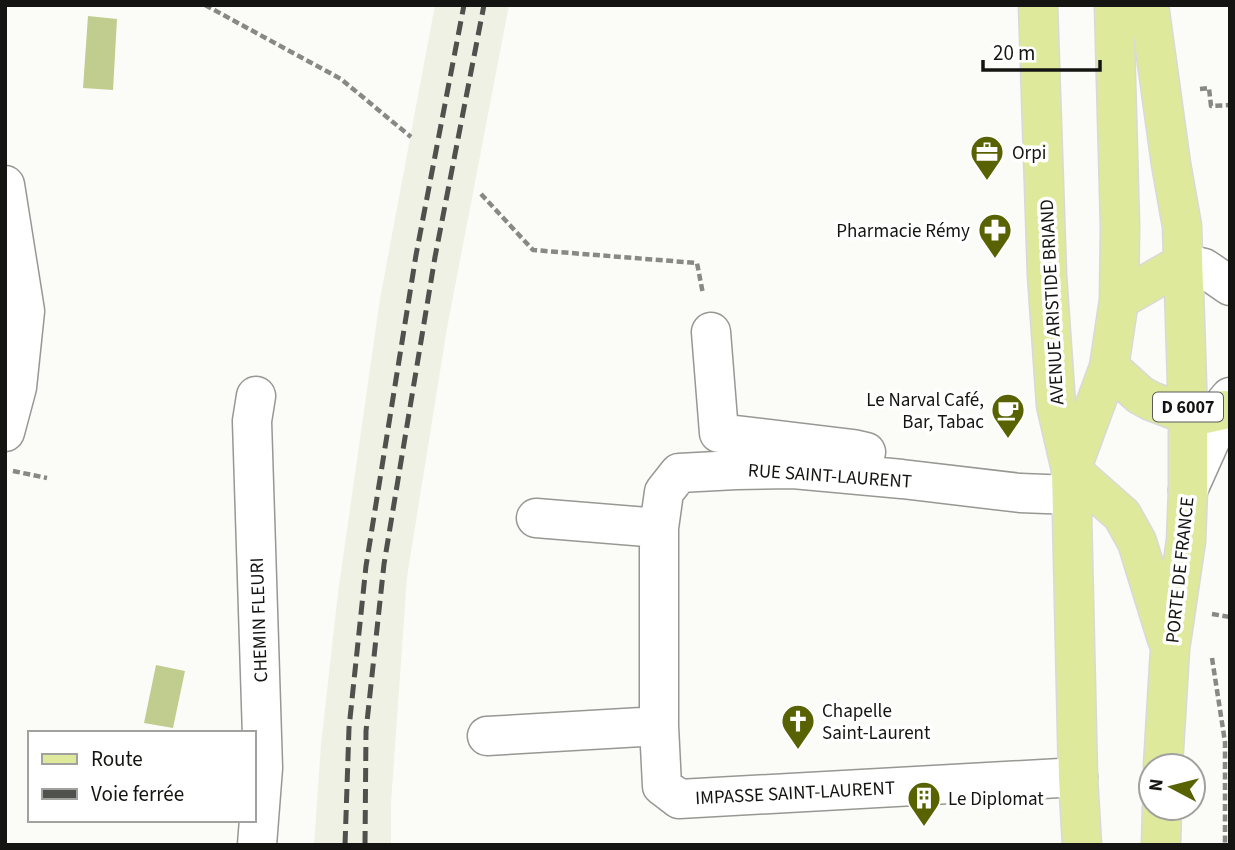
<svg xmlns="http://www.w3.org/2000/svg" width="1235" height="850" viewBox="0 0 1235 850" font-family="'Source Sans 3',sans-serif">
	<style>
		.built { fill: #eff1e5 }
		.water { fill: #c1cc8f }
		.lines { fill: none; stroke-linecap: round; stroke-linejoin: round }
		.minor-casing { stroke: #979893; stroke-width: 41 }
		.major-casing { stroke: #d9d9d9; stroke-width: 41 }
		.path { stroke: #888985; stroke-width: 4.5; stroke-dasharray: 7 3.5; stroke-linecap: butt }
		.minor { stroke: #fff; stroke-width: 38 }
		.major { stroke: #dee99b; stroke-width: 38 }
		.rail { stroke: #50504d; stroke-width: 5; stroke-dasharray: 14 7; stroke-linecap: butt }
		.labels { text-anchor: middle; stroke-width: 7; stroke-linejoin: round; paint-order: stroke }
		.shield { fill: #fff; stroke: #5a5a59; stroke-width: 2 }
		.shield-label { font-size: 18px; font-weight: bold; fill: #141412 }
		.poi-label { font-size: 19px; fill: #141412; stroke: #fff; text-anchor: start }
		.street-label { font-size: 19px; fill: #141412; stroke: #fff }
	</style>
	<rect width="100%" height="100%" fill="#fbfcf7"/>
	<path class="built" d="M435,5H509L447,328L407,577L391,803V845H314L321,745L338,593L380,299Z"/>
	<path class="water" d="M88,16L117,19L113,90L83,88Z
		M156,665L185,671L173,728L144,723Z"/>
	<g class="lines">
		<defs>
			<path id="minor" d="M5,185L25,311L17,387L5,432
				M1183,263L1204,268L1230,286
				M711,332L719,433L853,449L866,452
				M256,396L252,421L263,768L257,845
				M1188,490L1224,410L1225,403L1230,397
				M1072,495L1020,493L902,479L793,469L736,470L679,473L664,492L659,528V726L662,786L679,799L1078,777
				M536,518L659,528
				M487,736L659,726"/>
			<path id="major" d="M1038,5L1047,275L1056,405L1071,470L1078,777L1082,845
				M1149,5L1171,164L1182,226L1188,415V490L1186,541L1170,649L1163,766
				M1119,300L1183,263
				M1109,367L1140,395L1151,401L1188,415H1201L1224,410
				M1071,470L1109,367L1119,300L1120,227L1114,5
				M1071,470L1122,515L1137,542L1167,639
				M1161,845L1162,808"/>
		</defs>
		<use href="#minor" class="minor-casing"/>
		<use href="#major" class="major-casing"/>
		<path class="path" d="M205,5L341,79L411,137
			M1200,89L1209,88L1211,106L1230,105
			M481,194L533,250L697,263L703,294
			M13,471L47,478
			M1212,614L1230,617
			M1212,658L1225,742V845"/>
		<use href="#minor" class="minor"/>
		<use href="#major" class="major"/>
		<path class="rail" d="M345,845L349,728L366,566L416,255L464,5
			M365,845L366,731L384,564L435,257L484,5"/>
	</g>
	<defs>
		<symbol id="office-pin" viewBox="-11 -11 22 30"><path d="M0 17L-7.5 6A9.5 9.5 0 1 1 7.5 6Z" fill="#586200" stroke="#fff"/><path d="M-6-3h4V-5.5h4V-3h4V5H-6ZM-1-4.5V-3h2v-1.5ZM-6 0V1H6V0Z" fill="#fff"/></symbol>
		<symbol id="pharmacy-pin" viewBox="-11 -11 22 30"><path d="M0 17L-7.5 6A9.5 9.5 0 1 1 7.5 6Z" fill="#586200" stroke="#fff"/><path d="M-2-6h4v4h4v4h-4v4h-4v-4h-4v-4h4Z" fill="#fff"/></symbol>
		<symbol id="cafe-pin" viewBox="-11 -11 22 30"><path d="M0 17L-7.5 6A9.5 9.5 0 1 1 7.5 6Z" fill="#586200" stroke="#fff"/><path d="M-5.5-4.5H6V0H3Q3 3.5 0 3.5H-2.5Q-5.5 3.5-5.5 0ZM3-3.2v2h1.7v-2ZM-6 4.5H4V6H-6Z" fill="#fff"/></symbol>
		<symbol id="church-pin" viewBox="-11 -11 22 30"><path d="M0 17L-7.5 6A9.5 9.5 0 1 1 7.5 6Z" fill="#586200" stroke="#fff"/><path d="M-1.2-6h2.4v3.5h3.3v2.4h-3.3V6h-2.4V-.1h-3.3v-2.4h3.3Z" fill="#fff"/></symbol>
		<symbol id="building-pin" viewBox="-11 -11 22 30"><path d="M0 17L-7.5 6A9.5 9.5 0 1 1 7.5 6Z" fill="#586200" stroke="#fff"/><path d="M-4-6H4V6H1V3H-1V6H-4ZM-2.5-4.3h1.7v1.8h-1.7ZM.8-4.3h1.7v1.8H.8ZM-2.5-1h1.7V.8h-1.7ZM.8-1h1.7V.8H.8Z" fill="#fff"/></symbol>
	</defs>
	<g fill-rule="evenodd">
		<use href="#office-pin" x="968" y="133" width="38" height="52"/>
		<use href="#pharmacy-pin" x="976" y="211" width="38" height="52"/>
		<use href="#cafe-pin" x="989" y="391" width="38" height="52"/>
		<use href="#church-pin" x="779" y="702" width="38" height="52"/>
		<use href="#building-pin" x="905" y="779" width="38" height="52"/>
	</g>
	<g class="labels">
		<rect class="shield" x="1153" y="392.5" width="70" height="29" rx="5"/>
		<g class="shield-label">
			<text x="1188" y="413">D 6007</text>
		</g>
		<g class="poi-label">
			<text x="1012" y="159">Orpi</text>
			<text x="970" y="237" text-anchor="end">Pharmacie Rémy</text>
			<text x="984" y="406" text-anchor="end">Le Narval Café,<tspan x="984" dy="22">Bar, Tabac</tspan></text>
			<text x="822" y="717">Chapelle<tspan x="822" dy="22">Saint-Laurent</tspan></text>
			<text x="948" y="805">Le Diplomat</text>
		</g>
		<g class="street-label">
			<text transform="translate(1051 302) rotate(-93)" y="7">AVENUE ARISTIDE BRIAND</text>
			<text transform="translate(830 475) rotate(4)" y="7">RUE SAINT-LAURENT</text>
			<text transform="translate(1179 570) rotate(-84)" y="7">PORTE DE FRANCE</text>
			<text transform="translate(258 620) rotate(-92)" y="7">CHEMIN FLEURI</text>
			<text transform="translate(795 792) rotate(-3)" y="7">IMPASSE SAINT-LAURENT</text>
		</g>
	</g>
	<rect width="1235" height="850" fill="none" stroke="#141412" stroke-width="14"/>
	<rect x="28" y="731" width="228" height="91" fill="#ffffff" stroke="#a1a1a0" stroke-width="2"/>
	<rect x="42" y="754" width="35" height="10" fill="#dee99b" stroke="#a1a1a0" stroke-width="2"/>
	<text x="91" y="766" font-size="21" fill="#141412">Route</text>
	<rect x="42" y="789" width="35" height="10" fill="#50504d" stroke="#a1a1a0" stroke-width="2"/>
	<text x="91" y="801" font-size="21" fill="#141412">Voie ferrée</text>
	<g transform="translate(1172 787) rotate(277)"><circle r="33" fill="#ffffff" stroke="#a1a1a0" stroke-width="2"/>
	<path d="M0-5L12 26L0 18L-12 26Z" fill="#586200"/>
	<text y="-10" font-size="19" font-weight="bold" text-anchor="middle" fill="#141412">N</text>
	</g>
	<path d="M983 60v10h117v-10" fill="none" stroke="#141412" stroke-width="3.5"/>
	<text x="993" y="60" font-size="21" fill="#141412" stroke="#ffffff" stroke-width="5" paint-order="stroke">20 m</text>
</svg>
